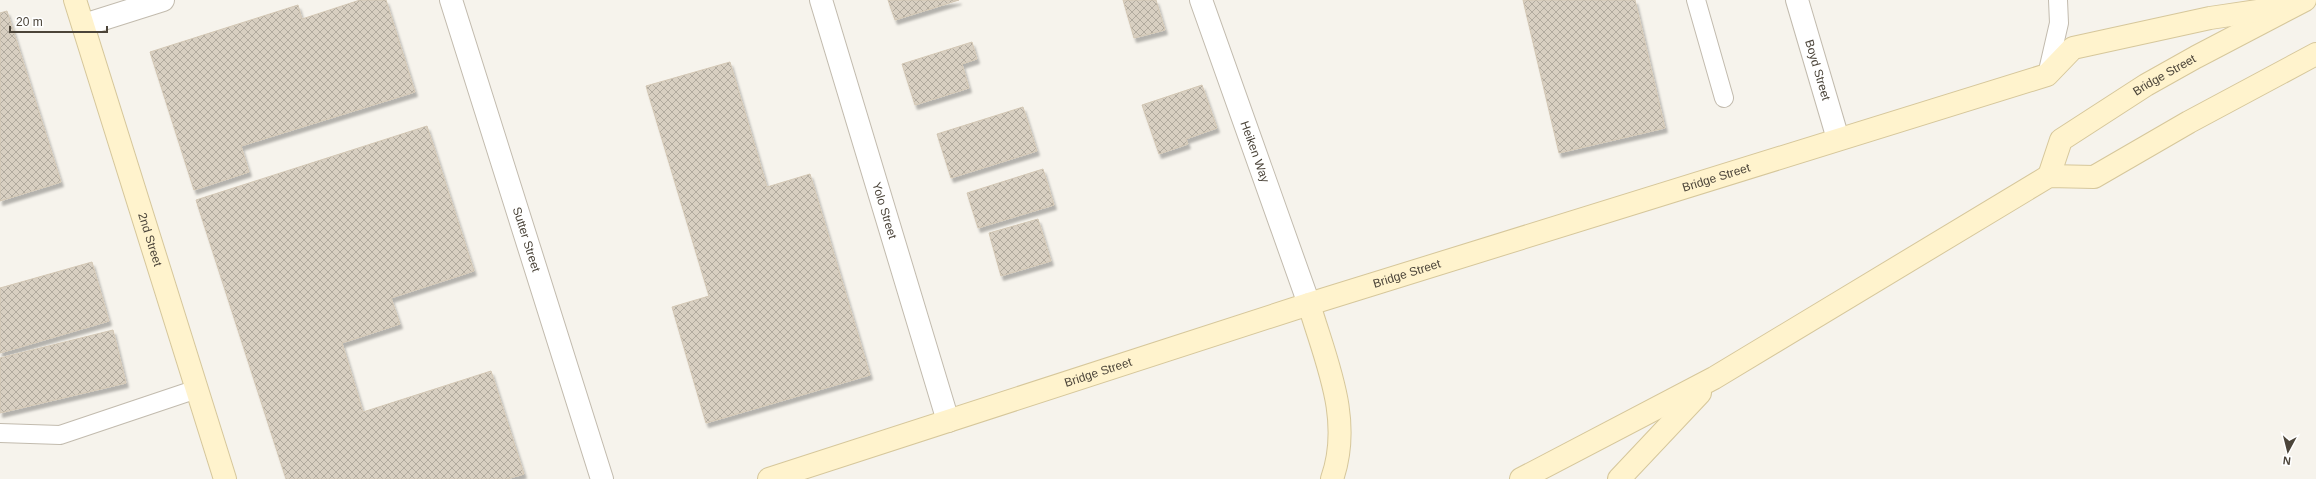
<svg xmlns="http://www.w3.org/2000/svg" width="2316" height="479" viewBox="0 0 2316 479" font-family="Arial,sans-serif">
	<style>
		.building { fill: url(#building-cross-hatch); stroke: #d3c7b4; filter: url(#shadow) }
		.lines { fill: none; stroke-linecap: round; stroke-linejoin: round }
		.service-casing { stroke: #c2bbae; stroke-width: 20 }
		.minor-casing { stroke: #c2bbae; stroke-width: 24 }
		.secondary-casing { stroke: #d6c79b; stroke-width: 24 }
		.service { stroke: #fff; stroke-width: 18 }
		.minor { stroke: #fff; stroke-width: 22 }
		.secondary { stroke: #fff3cd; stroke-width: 22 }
		.labels { text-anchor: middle; stroke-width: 3; stroke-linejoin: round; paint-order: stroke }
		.street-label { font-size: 12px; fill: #4b4439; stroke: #fff }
	</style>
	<defs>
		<pattern id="building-cross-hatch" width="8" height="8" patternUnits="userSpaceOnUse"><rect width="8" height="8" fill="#d8cfc1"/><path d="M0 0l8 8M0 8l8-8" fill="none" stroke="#b1aa9e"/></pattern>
		<filter id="shadow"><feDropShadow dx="2.5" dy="4.5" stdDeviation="1" flood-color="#0004"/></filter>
	</defs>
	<rect width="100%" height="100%" fill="#f6f3ec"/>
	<path class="building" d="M360,0H386L415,92L241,146L249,172L194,190L150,52L298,5L302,19Z
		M888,0H959L895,20Z
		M1123,0H1156L1165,30L1134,38Z
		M1523,0H1635L1665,128L1559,153Z
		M7,11L61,182L0,201V13Z
		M972,42L977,59L962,64L969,88L915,105L902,64Z
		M730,62L767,187L810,174L870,375L706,423L672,307L709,296L646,86Z
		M1202,85L1217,128L1186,139L1188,144L1159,154L1142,105Z
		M1023,107L1037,151L951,178L937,134Z
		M427,126L474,271L391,298L400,324L342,343L363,412L491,371L524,474L507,479H286L196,200Z
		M1043,169L1054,205L978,228L967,193Z
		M1038,219L1051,261L1001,276L989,233Z
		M92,262L109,321L0,353V288Z
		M113,330L126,383L0,413V358Z"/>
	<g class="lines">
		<defs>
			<path id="service" d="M1696,0L1724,98
				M2047,75L2059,23L2058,0
				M0,433L60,435L197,389"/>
			<g id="minor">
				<path id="s1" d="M451,0L602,479"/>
				<path id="s2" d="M821,0L948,421"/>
				<path id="s3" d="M1201,0L1309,304"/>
				<path id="s4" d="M1797,0L1838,139"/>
				<path d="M84,25L163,0"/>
			</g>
			<g id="secondary">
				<path id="s5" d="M75,0L225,479"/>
				<path id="s6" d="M2049,176L2061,140L2146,85L2196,57L2305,0"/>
				<path d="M1309,304C1326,362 1353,419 1332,479"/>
				<path id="s7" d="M769,479L1309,304L2047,75L2073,48L2210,18L2291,6"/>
				<path d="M1521,479L1714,378L2049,176L2094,177L2189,122L2316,54"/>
				<path d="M1619,479L1700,393"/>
			</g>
		</defs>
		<use href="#service" class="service-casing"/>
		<use href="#minor" class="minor-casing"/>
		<use href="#secondary" class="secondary-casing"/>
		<use href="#service" class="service"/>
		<use href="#minor" class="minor"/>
		<use href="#secondary" class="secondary"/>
	</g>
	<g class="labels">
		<g class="street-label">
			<text dy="4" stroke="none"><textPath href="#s4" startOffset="73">Boyd Street</textPath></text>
			<text dy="4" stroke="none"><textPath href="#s6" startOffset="160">Bridge Street</textPath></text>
			<text dy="4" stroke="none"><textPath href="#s3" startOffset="161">Heiken Way</textPath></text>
			<text dy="4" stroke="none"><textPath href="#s7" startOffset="994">Bridge Street</textPath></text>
			<text dy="4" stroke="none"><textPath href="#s2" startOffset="220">Yolo Street</textPath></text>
			<text dy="4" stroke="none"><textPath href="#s5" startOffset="251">2nd Street</textPath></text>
			<text dy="4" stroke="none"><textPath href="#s1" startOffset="251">Sutter Street</textPath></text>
			<text dy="4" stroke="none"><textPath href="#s7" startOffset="670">Bridge Street</textPath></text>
			<text dy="4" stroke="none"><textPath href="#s7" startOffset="346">Bridge Street</textPath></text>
		</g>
	</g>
	<g transform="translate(2288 451) rotate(187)" stroke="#ffffff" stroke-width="3" paint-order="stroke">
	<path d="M0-3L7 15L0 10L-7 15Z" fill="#4b4439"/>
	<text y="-6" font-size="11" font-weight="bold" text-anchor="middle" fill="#4b4439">N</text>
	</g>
	<path d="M10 26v6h97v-6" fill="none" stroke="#4b4439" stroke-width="2"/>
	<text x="16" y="26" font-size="12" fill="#4b4439" stroke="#ffffff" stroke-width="3" paint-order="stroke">20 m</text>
</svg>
